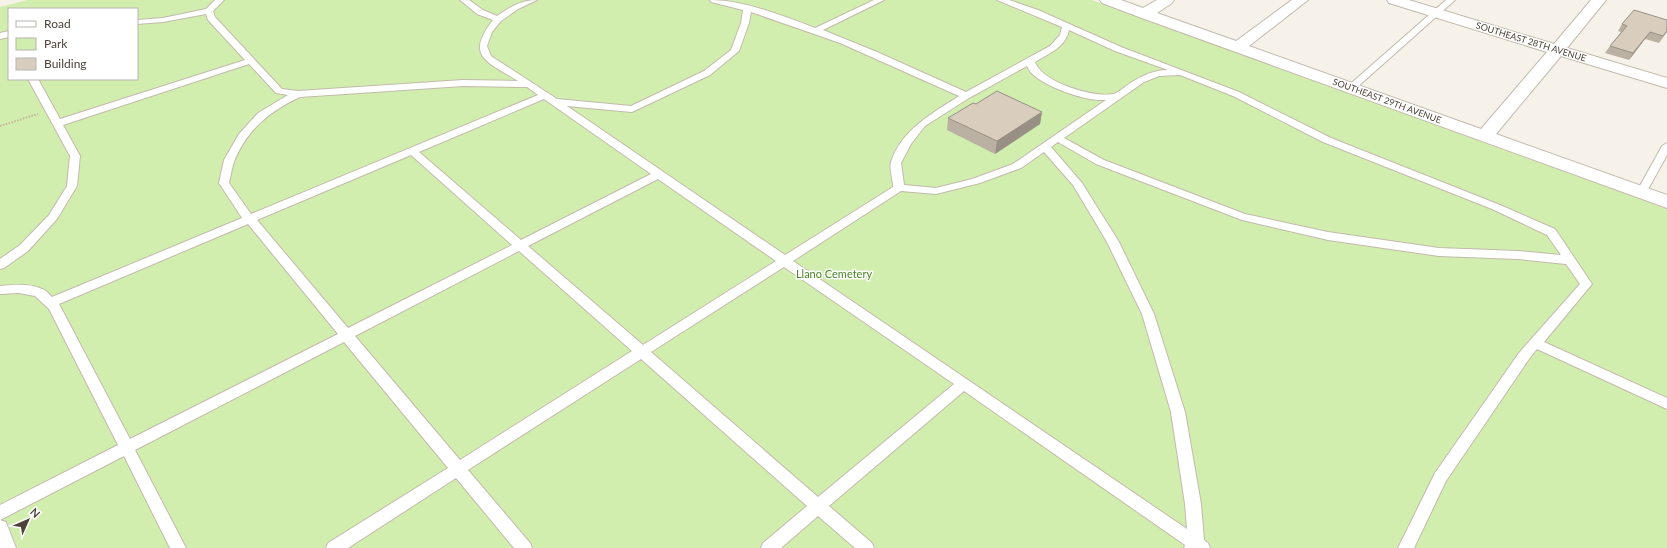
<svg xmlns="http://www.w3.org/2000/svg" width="1667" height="548" viewBox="0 0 1667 548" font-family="Lato,sans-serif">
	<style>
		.green { fill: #d2eeaf; fill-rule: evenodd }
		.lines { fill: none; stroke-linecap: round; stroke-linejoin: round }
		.lane-casing { stroke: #c3baab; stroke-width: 2 }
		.street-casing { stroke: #c3baab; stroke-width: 2 }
		.path { stroke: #c6b69b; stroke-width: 2; stroke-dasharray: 1.5 1.5; stroke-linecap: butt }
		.lane { fill: #fff; fill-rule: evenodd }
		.street { fill: #fff; fill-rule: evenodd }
		.wall { fill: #bbb1a3 }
		.shaded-wall { fill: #989085 }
		.building { fill: #d9cebe; stroke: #989085 }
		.labels { text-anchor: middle; stroke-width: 3; stroke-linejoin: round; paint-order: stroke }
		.far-street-label { font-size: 9px; fill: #4b4337; stroke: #fff }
		.park-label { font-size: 11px; fill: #498522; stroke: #fff }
	</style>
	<rect width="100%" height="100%" fill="#f6f2ea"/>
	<path class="green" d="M27,0H1092L1667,209V548H0V7ZM9,9H137V79H9Z"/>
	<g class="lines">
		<defs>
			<path id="lane" d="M215,0H224L213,11L215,17L282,89L298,91L463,80L518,81C488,62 464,57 493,20L477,14L460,0H469L483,10L497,16C510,7 521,0 537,0L518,9L501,21L492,32L487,46L491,56L557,99L631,106L704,71L731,50L741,23L743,10L711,2L710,0C744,0 783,16 815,28L874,0H884L823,30L877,52L966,92L1050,46L1060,35L1062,27L997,0H1009L1038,10L1121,47L1239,92L1331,138L1500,205L1555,229L1592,284L1544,342L1667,398V409L1537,349L1529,359L1446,481L1414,548H1398L1435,473L1519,353L1580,284L1566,264L1518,259L1439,256L1328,240L1242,220L1096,164L1058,142L1051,147L1082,183L1119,242L1154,314L1185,412L1201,504L1204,540L1208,543L1210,548H1184L1185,545L964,391L829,506L872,543L874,548H855L818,516L781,548H761L763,543L807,506L641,359L468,470L530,543L532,548H514L456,478L348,548H326L328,543L448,468L344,342L135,450L186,548H170L124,456L0,520V505L118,445L49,309L35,296L19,293L0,294V286C13,285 30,283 42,289C46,290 49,294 52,297L242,218L219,183L224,160L239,134L258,113L288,95L276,93L249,64L63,125L80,156L77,186L57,219L28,251L4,268L0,269V259L20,245L49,215L67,186L70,156L28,79H38L60,119L245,60L208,20L206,14L163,22L137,24V20L163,18L206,9ZM751,12L840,43L959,96C933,113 901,130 891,162C889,169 893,180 893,187L785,255L567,106L632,112L710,75L739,51L749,23ZM1069,30L1115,51L1168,70C1152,70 1139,77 1126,86C1122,89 1118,93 1113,94C1093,98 1042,82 1035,62C1048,54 1066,47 1069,30ZM1027,66C1033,83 1074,96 1090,99C1095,100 1101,100 1106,100L1013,164L972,179L936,188L904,185L901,163L911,144L925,126L969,98ZM1180,75L1233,96L1323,142L1492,209L1547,235L1561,255L1518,251L1439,248L1328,232L1245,214L1104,160L1064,138L1144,82L1159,76ZM463,86L527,87L538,95L251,214L229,183C231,175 232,166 235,159C249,128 270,111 300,97ZM544,99L651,174L521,240L419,152ZM1044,152L1073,185L1107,242L1142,314L1171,412L1185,504L1187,529L793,261L901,191L936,194L980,183L1021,168ZM411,155L512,245L348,328L257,220ZM658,179L776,261L643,345L528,246ZM248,224L338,334L130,439L59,304ZM519,251L632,351L460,460L355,336ZM784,267L954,384L818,497L651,352Z
				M1446,0H1455L1354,90H1348L1346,88L1348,86Z
				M9,31V37L0,39V33Z
				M1667,143V155L1646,193L1641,196L1637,195L1636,193L1662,146Z
				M0,520L6,522L16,548H0Z"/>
			<path id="street" d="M1100,0H1121L1143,8L1157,0H1174L1172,3L1157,13L1236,41L1292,0H1308L1249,46L1481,129L1547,52L1389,3L1387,0H1409L1554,44L1591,0H1606L1567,48L1667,78V88L1561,56L1496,134L1667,195V208L1139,17L1102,3Z"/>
		</defs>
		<use href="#lane" class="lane-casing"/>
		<use href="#street" class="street-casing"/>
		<path class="path" d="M0,126L38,114"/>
		<use href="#lane" class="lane"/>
		<use href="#street" class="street"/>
	</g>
	<path class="wall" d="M1667,20V32L1659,43L1645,39L1629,60L1605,53L1610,46L1621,32L1618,31L1622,24Z
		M976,104L1042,112L1040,124L995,154L947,130L948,118Z"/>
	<path class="shaded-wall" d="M1650,32L1645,39L1629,60L1633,53Z
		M1042,112L1040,124L995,154L997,141Z"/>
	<path class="building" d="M1634,10L1667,20V31L1663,36L1650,32L1633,53L1610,46L1627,26L1622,24Z
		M997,91L1042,112L997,141L948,118L973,103L976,104Z"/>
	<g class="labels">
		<g class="far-street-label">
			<text transform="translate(1531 42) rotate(17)" y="3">SOUTHEAST 28TH AVENUE</text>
			<text transform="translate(1387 101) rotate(20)" y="3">SOUTHEAST 29TH AVENUE</text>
		</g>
		<g class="park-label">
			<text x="834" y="278">Llano Cemetery</text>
		</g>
	</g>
	<rect x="8" y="8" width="130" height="72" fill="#ffffff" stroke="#b7b4af"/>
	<rect x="16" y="21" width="20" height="6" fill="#ffffff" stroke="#b7b4af"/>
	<text x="44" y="28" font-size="12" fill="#4b4337">Road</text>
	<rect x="16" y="38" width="20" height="12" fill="#d2eeaf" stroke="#b7b4af"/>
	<text x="44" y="48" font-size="12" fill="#4b4337">Park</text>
	<rect x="16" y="58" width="20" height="12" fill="#d9cebe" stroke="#b7b4af"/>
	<text x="44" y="68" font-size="12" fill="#4b4337">Building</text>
	<g transform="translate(28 520) rotate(45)" stroke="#ffffff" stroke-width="3" paint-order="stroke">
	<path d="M0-3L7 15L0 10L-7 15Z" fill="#4b4337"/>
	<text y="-6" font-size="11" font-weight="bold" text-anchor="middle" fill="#4b4337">N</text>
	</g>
</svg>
